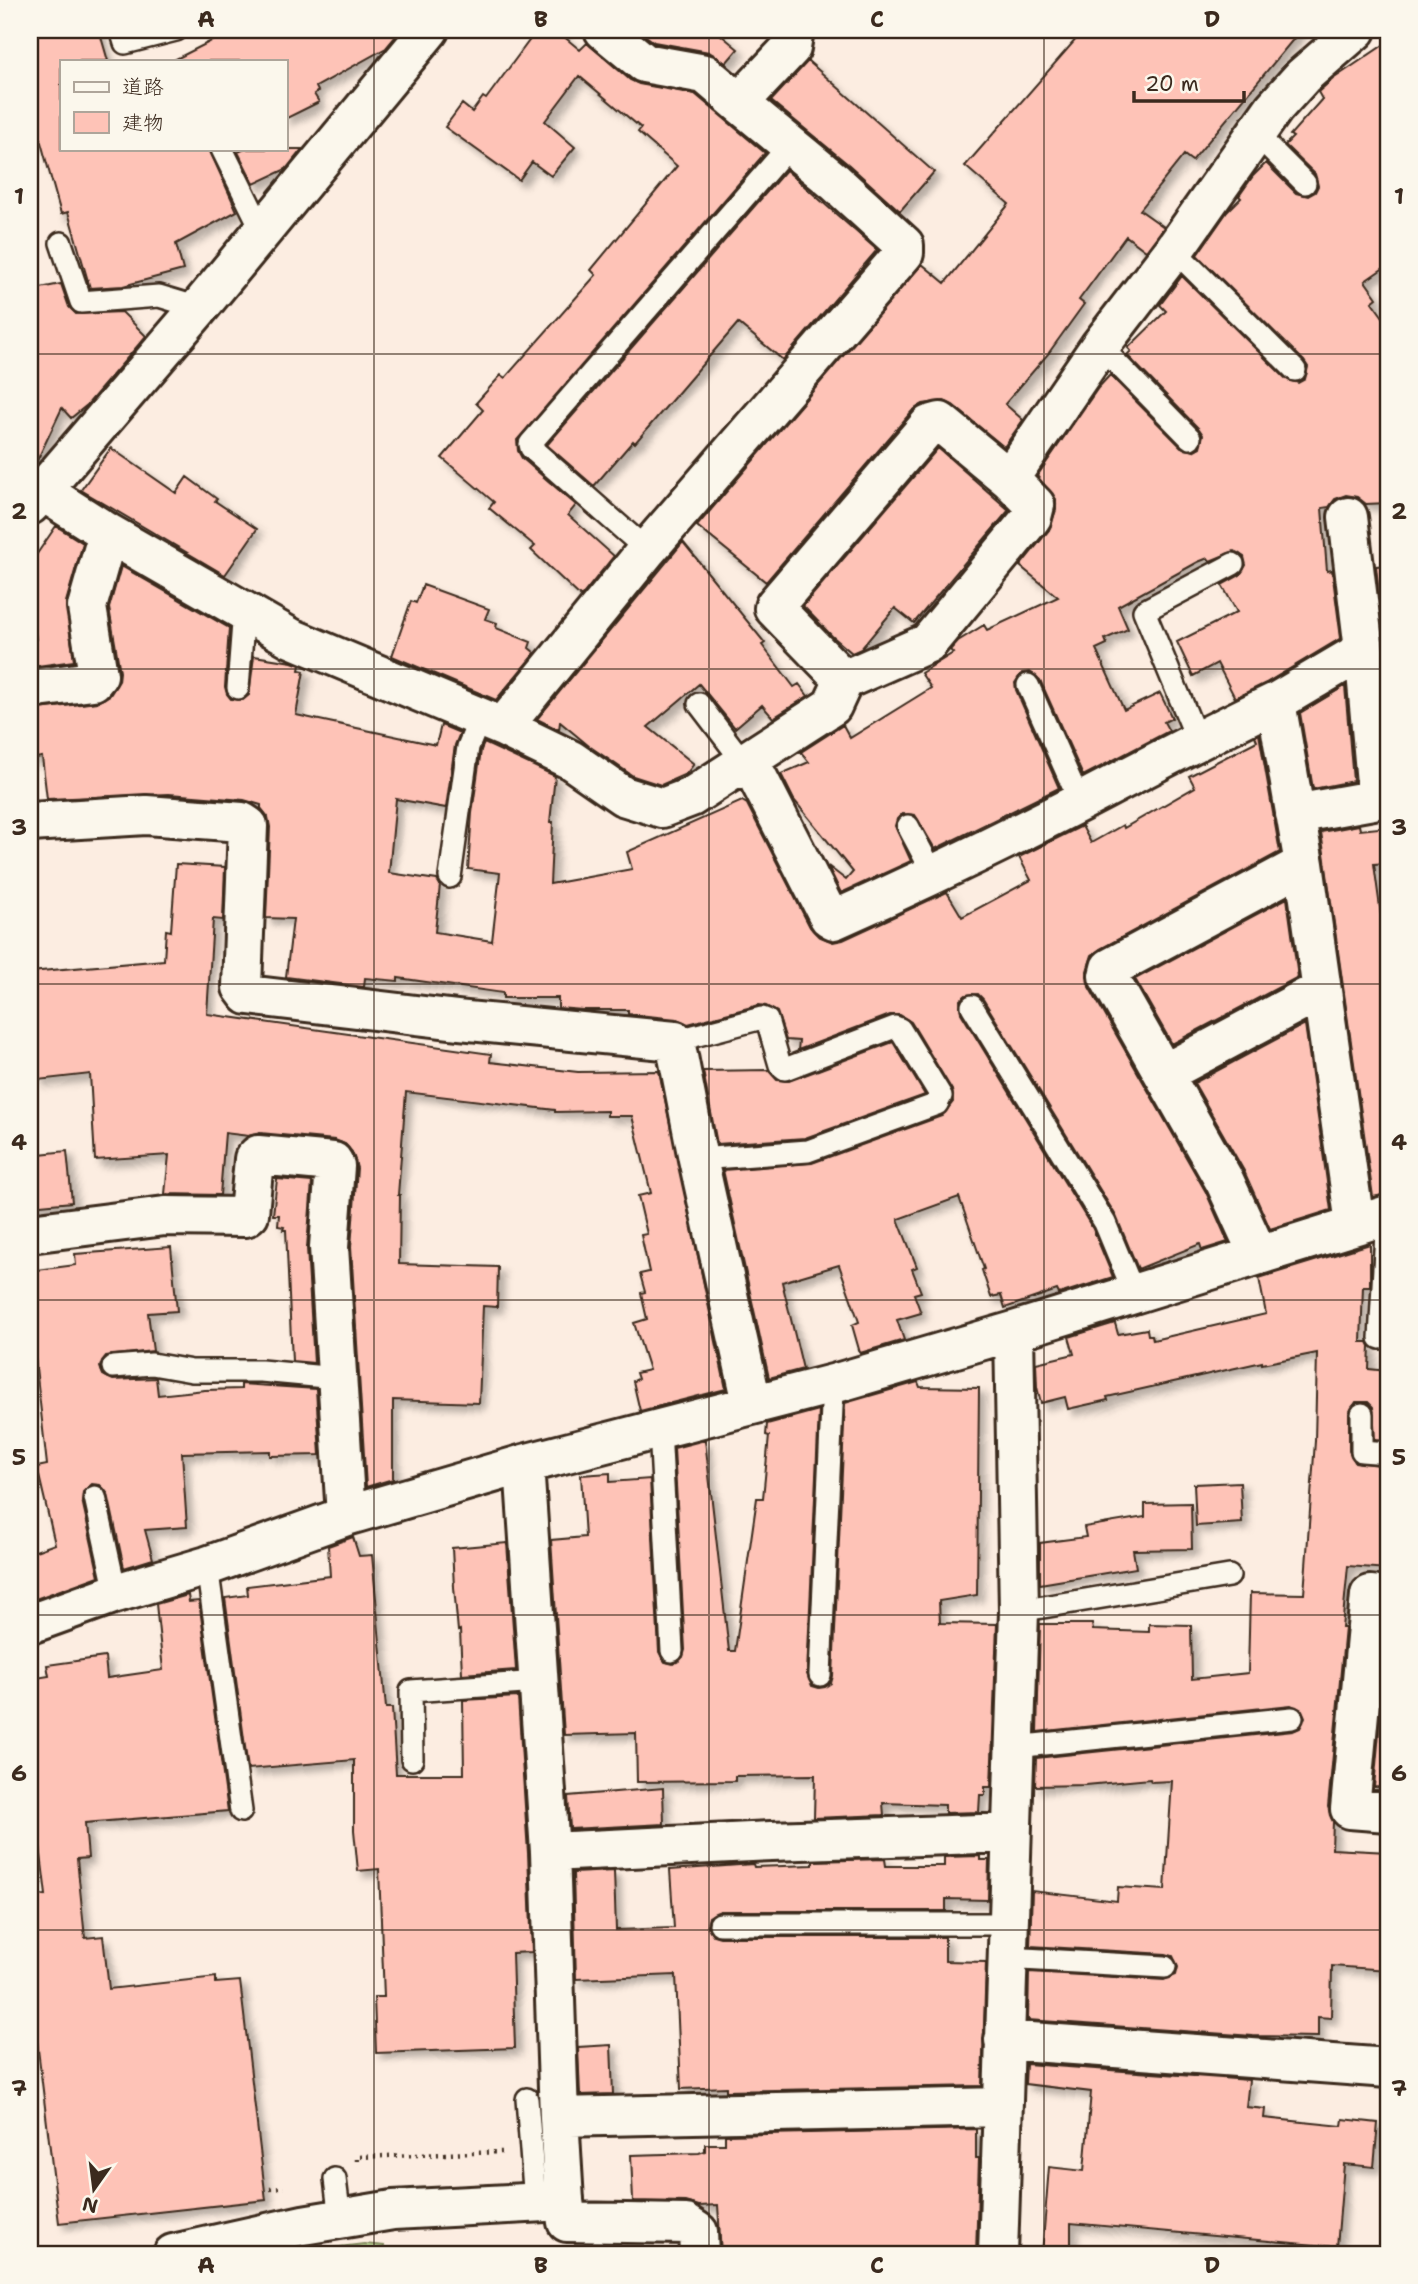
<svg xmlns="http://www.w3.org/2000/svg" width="1418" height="2284" viewBox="0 0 1418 2284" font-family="'Shantell Sans','Klee One',sans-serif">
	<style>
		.green { fill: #cbeba3; stroke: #838a60; stroke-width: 2 }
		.building { fill: #fec3b7; stroke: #3b2a1e; stroke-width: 2; filter: url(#shadow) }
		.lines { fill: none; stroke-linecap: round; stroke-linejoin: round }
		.lane-casing { stroke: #3b2a1e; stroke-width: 26 }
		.street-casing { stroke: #3b2a1e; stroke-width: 44 }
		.secondary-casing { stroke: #3b2a1e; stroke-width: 44 }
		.path { stroke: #3b2a1e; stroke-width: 4.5; stroke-dasharray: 2 5; stroke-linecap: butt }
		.lane { stroke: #fbf7ec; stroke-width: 21 }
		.street { stroke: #fbf7ec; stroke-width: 38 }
		.secondary { stroke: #fbf7ec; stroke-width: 38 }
		.grid { fill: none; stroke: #3b2a1e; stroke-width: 2; stroke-opacity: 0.55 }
		.neatline { fill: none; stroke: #3b2a1e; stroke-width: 2.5 }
		.grid-label { font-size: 23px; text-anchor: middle; font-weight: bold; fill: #3b2a1e }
	</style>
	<defs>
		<filter id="shadow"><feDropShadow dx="6" dy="6" stdDeviation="3.5" flood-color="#0004"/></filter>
	</defs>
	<rect width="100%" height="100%" fill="#fcede1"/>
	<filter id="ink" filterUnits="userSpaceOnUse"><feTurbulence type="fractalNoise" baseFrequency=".0143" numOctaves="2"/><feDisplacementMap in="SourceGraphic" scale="14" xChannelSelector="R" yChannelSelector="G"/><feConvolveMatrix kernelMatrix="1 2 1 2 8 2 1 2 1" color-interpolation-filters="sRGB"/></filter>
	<g filter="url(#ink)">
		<path class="green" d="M364,2244L384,2246L383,2254H282Z"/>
		<path class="building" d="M51,30H99L108,61H61V149H209L237,211L176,244L183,270L123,286L90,288L68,212L61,214L35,121L30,122V35Z
			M233,30H401L386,48L316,87L318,91L314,94L319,102L285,119V61H172Z
			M537,30H556L580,50L587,43L630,80L639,84L695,94L765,153L517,440L518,451L522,458L576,505L568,515L614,556L581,597L531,550L535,546L489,508L494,502L442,458L483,410L476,403L501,375L505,378L596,275L591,270L677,166L638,132L641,128L579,76L545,121L575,147L551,176L532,162L519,180L445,127L462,104L472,112L483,97L486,99Z
			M638,30H715L738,49L726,63L709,52L654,42Z
			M1084,30H1301L1192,161L1184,155L1140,210L1164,227L1146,251L1126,236L1079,300L1084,304L1048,354L1005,404L1023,420L1004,447L953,405L944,401L923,404L912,411L766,582L697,526L922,264L945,283L1009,204L965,166Z
			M1388,42V265L1365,281L1377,298L1372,302L1388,324V503L1366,504L1357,497L1346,495L1335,499L1329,507L1322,508L1327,571L1332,570L1341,638L1266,683L1235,698L1217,663L1193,676L1177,642L1237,612L1222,585L1240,575L1246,565L1244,557L1234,551L1210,561L1208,558L1198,562L1118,606L1128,629L1105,639L1107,644L1096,649L1124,710L1160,693L1172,718L1164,722L1169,731L1083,776L1040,680L1030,672L1022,673L1015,683L1016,690L1059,788L935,849L915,815L902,814L897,819L895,826L911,861L841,893L828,866L846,880L853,872L794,800L781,774L809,762L801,752L843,725L850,738L931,688L921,673L953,653L950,650L958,641L984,625L987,630L1058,597L1020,566L1049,530L1056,510V499L1037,476L1098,388L1110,375L1181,447L1193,451L1200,447L1203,435L1199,429L1127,355L1131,351L1128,348L1166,311L1160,305L1182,276L1286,379L1298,383L1305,379L1308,367L1304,361L1197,255L1227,212L1241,198L1239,196L1253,176L1266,163L1296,193L1308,196L1315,192L1318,186L1315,174L1285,145L1293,137L1290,135L1322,99L1318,92L1333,79Z
			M808,61L934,172L900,211L849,165L771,101Z
			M245,149H302L286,169L254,184L238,152Z
			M786,170L877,250L783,360L738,323L635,443L633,441L594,486L547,445Z
			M61,284L69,307L76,314L122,312L146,336L87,405L71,418L62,408L35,465L30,472V290Z
			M111,448L176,493L187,477L217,499L215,501L257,529L225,575L81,490Z
			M938,448L1009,510L914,623L895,608L861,649L852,653L832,636L803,606Z
			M56,526L83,543L66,602L74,661L30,667V641L36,640L30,597V564Z
			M683,542L765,643L762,645L794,687L799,684L808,696L773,718L762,705L735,728L699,684L648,727L694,764L686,774L661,785L633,776L589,746L560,722L559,730L537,719Z
			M1388,565V675L1376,566Z
			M121,566L229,628L225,687L227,694L231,699L243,700L249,695L254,656L292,662L300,665L299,670L304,671L296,715L436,745L441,725L460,733L455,745L446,808L396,799L389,873L437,880L440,885L435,932L492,941L500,873L468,869L472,813L481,750L484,743L555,776L550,822H553L550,884L632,869L627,852L742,801L747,804L810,927L818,936L833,942L843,940L947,892L962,917L1031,880L1019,857L1082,826L1091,843L1123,825L1124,828L1195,787L1189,776L1257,741L1255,736L1259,734L1280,852L1100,949L1092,955L1087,971L1089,987L1206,1192L1228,1242L1202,1250L1200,1244L1138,1269L1116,1216L983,999L978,994L966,995L960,1000L961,1013L1093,1229L1113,1277L1059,1294L1057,1290L1005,1308L1001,1295L991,1297L982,1270L984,1269L959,1197L898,1219L917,1267L912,1269L921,1292L914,1294L921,1313L897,1320L904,1340L860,1353L852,1325L859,1322L839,1265L782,1282L803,1369L769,1378L723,1170L812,1163L942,1116L953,1102L952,1090L911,1022L900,1015H890L798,1050L799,1041L786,1040L777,1012L766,1006L759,1005L688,1024L677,1019L628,1014V1010H583L558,1008V998H503V993L398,978V981L365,978L364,987L286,977L293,919L266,918L270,827L268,817L261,808V805L244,800L169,794L47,799L42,757L30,759V710L97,702L110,695L119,681L120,672L109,608Z
			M423,585L489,609L485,619L497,623L496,628L531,642L529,648L535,653L496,700L392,656L411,601L416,603Z
			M1345,686L1353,781L1313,789L1300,713Z
			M1359,825L1360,830L1388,827V863L1374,864L1388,966V993H1384L1388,1022V1194L1373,1197L1321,832Z
			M176,864L225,867L223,920L213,919L207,1014L491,1054L490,1062L578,1072L659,1071L726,1389L640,1411L633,1381L638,1379L636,1373L649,1370L634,1323L647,1319L641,1293L645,1292L640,1274L649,1272L641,1235L647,1234L638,1196L651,1193L632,1116H607V1111L555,1112V1110L406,1092L398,1195H400L399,1264L498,1267L497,1307L483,1306L479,1403L393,1400V1479L366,1487L351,1247L357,1168L352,1152L345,1144L335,1140L260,1133L249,1136L225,1133L220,1195L165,1194L169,1155L95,1160L90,1074L38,1080L36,1067L30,1068V972L164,960L166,930L171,931Z
			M1287,898L1298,977L1172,1044L1135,979Z
			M1305,1024L1331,1210L1270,1229L1244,1171L1194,1083Z
			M893,1042L925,1095L805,1138L717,1144L703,1071L768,1070L777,1080L789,1081Z
			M67,1151L72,1202L30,1206V1155Z
			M277,1179L312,1182L307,1248L314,1363L292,1361L286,1230H283L284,1227L278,1226L279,1215H273Z
			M1370,1244V1286H1363L1361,1342H1368L1370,1346L1369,1369L1388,1371V1440L1375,1439L1373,1407L1368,1402H1356L1349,1413V1451L1355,1462L1388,1466V1569L1348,1566L1342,1628H1345L1328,1807L1333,1822L1332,1849L1388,1852V1970L1332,1966L1331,2018L1318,2017V2037L1253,2036L1028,2020L1029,1972L1164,1980L1176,1975L1178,1967L1173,1956L1166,1954L1030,1946L1032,1891L1117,1901L1118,1887L1165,1890L1172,1781L1151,1782L1150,1779L1086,1785L1035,1786L1036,1758L1293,1731L1300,1728L1305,1717L1302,1710L1291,1705L1037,1732L1040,1624H1092L1093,1630L1149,1632V1624L1191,1625L1192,1679L1248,1673L1250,1593L1304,1594L1315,1441L1317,1353L1262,1364V1362L1107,1397L1108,1400L1068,1409L1065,1397L1041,1403L1037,1387L1036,1363L1074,1354L1069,1337L1115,1323L1118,1334L1147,1329L1148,1335H1152L1153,1340L1266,1314L1259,1278Z
			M171,1247L177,1311L148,1313L153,1351L106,1356L102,1361L100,1367L103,1375L113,1380L156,1378L158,1395L205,1390L241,1389V1384L316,1389L320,1455L270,1456V1451L182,1453L187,1527L145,1530L153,1559L124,1568L108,1494L100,1485L92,1484L83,1492L82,1500L99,1576L30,1601V1553L55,1544L37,1467L47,1465L30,1314V1271L76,1265L75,1254Z
			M918,1382L920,1387L979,1388L977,1595L939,1601L940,1623L997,1624L991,1787H985V1795H980L979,1812L945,1813V1805L883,1803L884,1815L814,1818L815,1775L735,1776V1781L637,1782L636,1733L564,1735L551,1540L585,1537L581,1475L610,1473V1482L650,1479L659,1652L665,1662L673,1664L683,1657L685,1650L674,1448L705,1440L729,1651H735L757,1498H763L769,1436L766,1435L767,1424L819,1410L807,1674L812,1686L819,1688L825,1687L831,1683L833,1676L845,1403Z
			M1240,1482L1242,1523L1196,1526L1194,1484Z
			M1191,1503L1192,1549L1133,1550L1136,1568L1040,1584V1543L1086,1537L1084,1527L1145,1517V1504Z
			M353,1537L359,1556L372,1555L386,1708H392L396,1774H464L463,1700L518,1697L528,1853L532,1952L512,1953L515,2048L376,2053L374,1997H384L379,1869L358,1871L354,1830V1760L248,1769L225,1598L248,1595L247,1586L330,1576L328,1546Z
			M507,1543L516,1670L462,1674L460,1630L458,1631L454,1587L452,1548Z
			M188,1595L189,1602L199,1601L228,1811L85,1823L88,1858L77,1859L85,1938L103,1936L109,1989L216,1977V1983L240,1981L266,2200L59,2223L37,2041L30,2042V1896L46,1895L39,1838L30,1839V1679L49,1676L47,1665L105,1657L107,1678L163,1670L156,1604Z
			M1388,1635V1788L1374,1787Z
			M663,1788L664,1824L570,1829L568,1796Z
			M980,1856V1860H989L988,1900L946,1899V1911H720L709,1917L707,1925L713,1935L720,1937H945V1961L986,1962L982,2086L726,2091V2087L681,2089L676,1975L576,1979L573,1873L614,1871L616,1930L674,1928L670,1870L753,1864L754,1867L813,1865V1861L885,1859L886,1866H944V1857Z
			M611,2045L613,2094L580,2095L578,2047Z
			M1026,2064L1249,2080L1246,2107L1265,2109L1264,2118L1342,2126L1343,2119L1378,2123L1374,2167L1344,2164L1337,2247L1071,2223V2254H1042L1049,2167L1084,2171L1091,2092L1025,2084Z
			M976,2129V2158H979L976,2254H721L718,2205L699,2206L686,2202L633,2201L631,2155L699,2153L705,2151V2144H725V2135Z"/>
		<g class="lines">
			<defs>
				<path id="lane" d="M121,30L125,43L176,30
					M1255,133L1305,183
					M222,149L262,230
					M61,243L81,302L159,296L199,308
					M1174,250L1295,370
					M1100,346L1190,438
					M647,550L531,448L530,444L789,146
					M1028,685L1080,802
					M238,688L244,610
					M699,704L744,763
					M1197,739L1144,611L1233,564
					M908,826L934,875
					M450,877L468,747L480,718
					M972,1006L1105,1223L1134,1293
					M675,1041L762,1018L767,1020L780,1065L785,1069L895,1027L900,1029L941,1096L937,1104L808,1151L698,1159
					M1380,1338L1387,1215
					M113,1367L152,1364L192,1371H261L336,1378
					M1362,1414V1451L1388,1453
					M660,1430L672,1651
					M95,1497L116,1593
					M207,1566L241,1811
					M1019,1611L1229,1576
					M820,1675L833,1384
					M1015,1747L1292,1718
					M412,1759L411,1691L538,1682
					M720,1924H1008
					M1006,1958L1165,1967
					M527,2099L535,2202
					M335,2179L340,2219"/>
				<path id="street" d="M604,30L644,63L705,74L739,103
					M42,491L108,533L291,638L503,727L571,760L623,796L662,808L691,797L832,706L844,680L928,643L1032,517L1035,505L1009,479L1100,346L1174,250L1274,108L1303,76L1356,30
					M30,505L199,308L429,30
					M844,680L774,608L775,605L929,425L940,422L1009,479
					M30,689L93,681L98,675L87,607L108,533
					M1276,702L1364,650
					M503,727L647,550L904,253V245L835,182L739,103L791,48L794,30
					M749,760L829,917L834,920C917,883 999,844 1080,802C1145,768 1209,734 1276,702L1304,864L1355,1224
					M1295,814L1373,800L1377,794L1364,650L1348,517
					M30,822L146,815L242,822L248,826L242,987L248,995L458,1020L675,1041L698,1159L752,1403
					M1165,1073L1321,990
					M30,1233L165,1216L245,1217L249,1214L254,1159L258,1155L333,1162L335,1166L329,1247L346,1516
					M1258,1254L1225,1182L1108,976L1110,968L1304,864
					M524,1464L550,1852L559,2117L1002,2107
					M1388,1597L1370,1595L1350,1809L1388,1812
					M30,1624L116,1593L207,1566L346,1516L524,1464L833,1384L1014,1331L1388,1215
					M550,1852L771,1841L1010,1833
					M1004,2040L1388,2068
					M559,2117L564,2201L567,2222L686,2224L698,2232L699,2254
					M998,2254L1019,1611L1014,1331"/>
				<path id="secondary" d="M173,2254L303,2225L393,2210L564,2201"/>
			</defs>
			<use href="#lane" class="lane-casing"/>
			<use href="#street" class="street-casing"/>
			<use href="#secondary" class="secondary-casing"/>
			<path class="path" d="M357,2161V2157L502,2152
				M270,2189L284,2188"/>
			<use href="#lane" class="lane"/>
			<use href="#street" class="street"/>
			<use href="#secondary" class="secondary"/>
		</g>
	</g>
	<path class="grid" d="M374,30V2254M709,30V2254M1044,30V2254M30,354H1388M30,669H1388M30,984H1388M30,1300H1388M30,1615H1388M30,1930H1388"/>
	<rect width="1418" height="2284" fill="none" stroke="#fbf7ec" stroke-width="77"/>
	<rect x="60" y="60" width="228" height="91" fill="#fbf7ec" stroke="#aea59a" stroke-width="2"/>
	<rect x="74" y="82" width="35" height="10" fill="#fbf7ec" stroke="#aea59a" stroke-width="2"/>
	<text x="122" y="94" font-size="21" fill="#3b2a1e">道路</text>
	<rect x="74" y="112" width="35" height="21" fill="#fec3b7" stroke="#aea59a" stroke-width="2"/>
	<text x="122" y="130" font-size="21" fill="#3b2a1e">建物</text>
	<g transform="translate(94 2189) rotate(194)" stroke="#fbf7ec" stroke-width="5" paint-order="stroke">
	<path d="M0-5L12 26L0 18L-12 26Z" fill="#3b2a1e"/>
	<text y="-10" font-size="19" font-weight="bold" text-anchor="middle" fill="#3b2a1e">N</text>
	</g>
	<path d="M1134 91v10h110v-10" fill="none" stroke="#3b2a1e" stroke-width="3.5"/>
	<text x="1145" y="91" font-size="21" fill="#3b2a1e" stroke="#fbf7ec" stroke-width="5" paint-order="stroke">20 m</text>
	<rect x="38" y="38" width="1342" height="2208" class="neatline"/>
	<g class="grid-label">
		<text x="206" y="27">A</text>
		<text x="541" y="27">B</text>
		<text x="877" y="27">C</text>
		<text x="1212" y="27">D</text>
		<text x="19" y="204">1</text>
		<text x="1399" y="204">1</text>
		<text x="19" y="519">2</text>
		<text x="1399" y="519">2</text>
		<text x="19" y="835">3</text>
		<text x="1399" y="835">3</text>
		<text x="19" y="1150">4</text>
		<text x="1399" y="1150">4</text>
		<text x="19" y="1465">5</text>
		<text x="1399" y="1465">5</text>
		<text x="19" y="1781">6</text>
		<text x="1399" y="1781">6</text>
		<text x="19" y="2096">7</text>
		<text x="1399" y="2096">7</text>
		<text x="206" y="2273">A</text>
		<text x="541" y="2273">B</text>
		<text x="877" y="2273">C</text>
		<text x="1212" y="2273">D</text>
	</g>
</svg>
